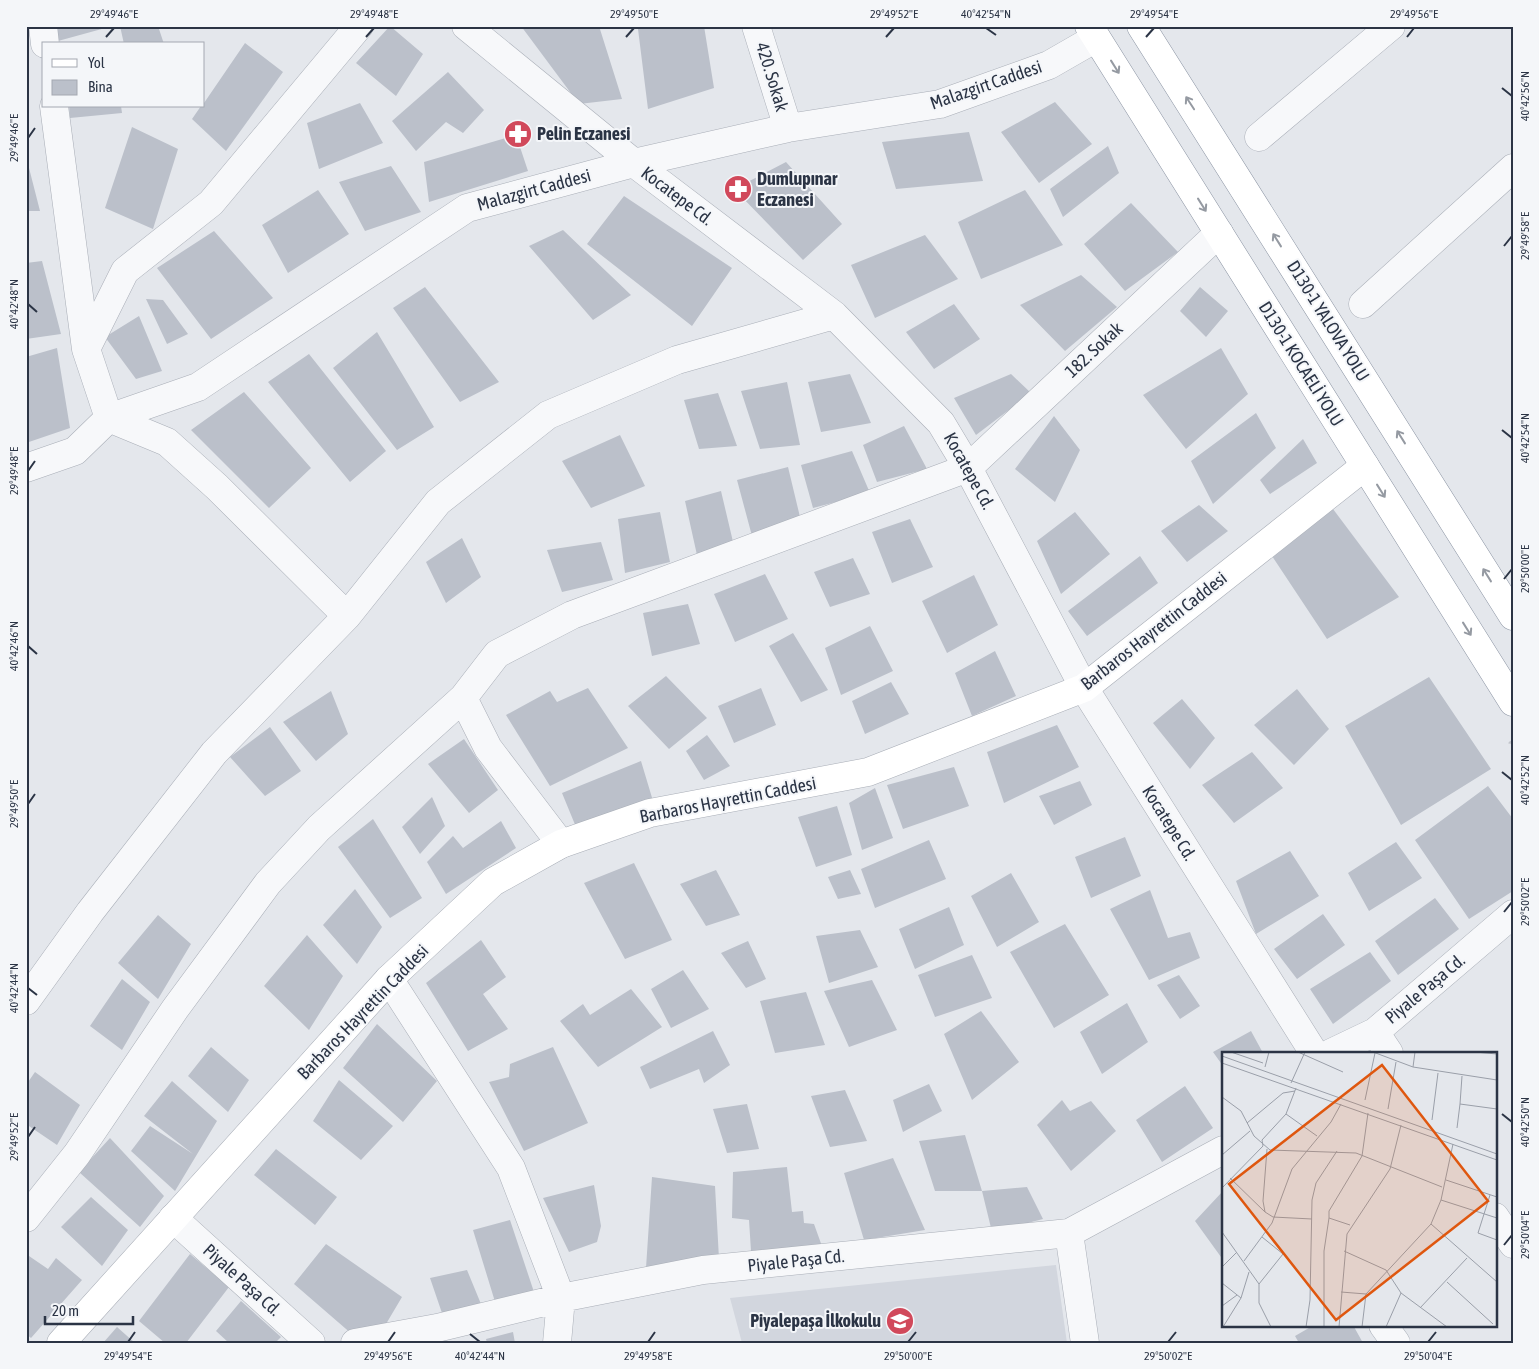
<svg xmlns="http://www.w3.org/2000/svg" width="1539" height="1369" viewBox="0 0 1539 1369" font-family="'Asap Condensed',sans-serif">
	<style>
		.built { fill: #d2d6de }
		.building { fill: #bbc0ca }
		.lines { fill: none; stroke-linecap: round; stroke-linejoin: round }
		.street-casing { stroke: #a9aeb7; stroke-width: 29 }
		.secondary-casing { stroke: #a9aeb7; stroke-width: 29 }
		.highway-casing { stroke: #8b94a3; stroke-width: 29 }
		.path { stroke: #c2c5cb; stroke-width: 3; stroke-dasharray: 4 4; stroke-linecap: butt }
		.street { stroke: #f7f8fa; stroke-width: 28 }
		.secondary { stroke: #fff; stroke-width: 28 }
		.highway { stroke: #fff; stroke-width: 28 }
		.oneway { stroke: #959aa2 }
		.ticks { fill: none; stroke: #2b3445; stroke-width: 2 }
		.labels { text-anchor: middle; stroke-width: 4; stroke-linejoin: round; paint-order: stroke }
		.street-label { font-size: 18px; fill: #2b3445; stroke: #f4f6f9 }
		.poi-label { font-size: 18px; font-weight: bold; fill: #2b3445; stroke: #f4f6f9; text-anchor: start }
		.inset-road { fill: none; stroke: #9a9fa9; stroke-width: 1 }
		.view { fill: #df570f; fill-opacity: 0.15; stroke: #df570f; stroke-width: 2.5 }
		.inset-edge { fill: none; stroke: #2b3445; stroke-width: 2.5 }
		.neatline { fill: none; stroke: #2b3445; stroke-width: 2 }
		.ticks-label { font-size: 12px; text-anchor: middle; fill: #2b3445 }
	</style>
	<rect width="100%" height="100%" fill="#e4e7ec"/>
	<path class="built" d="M1056,1265L1067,1343H742L730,1298Z"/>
	<path class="building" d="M55,26H109V27L58,41Z
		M120,26H158L164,44H124Z
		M390,26L423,54L396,96L356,63Z
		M521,26H599L622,99L579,104Z
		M658,26H704L714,88L648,109L638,29Z
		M245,43L283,72L226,151L192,119L201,106H204V103Z
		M448,72L484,110L463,133L446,122L416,151L392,121Z
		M1055,102L1092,144L1039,183L1001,132Z
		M360,103L383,143L319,169L307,123Z
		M69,106H121L122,113L70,118Z
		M132,127L178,149L153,229L105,208Z
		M969,132L983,181L896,189L882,142Z
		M516,135L528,171L429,202L424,162Z
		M1108,146L1119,173L1063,217L1050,189Z
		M786,162L842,224L803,260L734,189Z
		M26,164H28L40,211H26Z
		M391,166L421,212L365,231L339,182Z
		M318,190L349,234L288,273L262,225Z
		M1025,190L1063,245L981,279L958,222Z
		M624,196L732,268L692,326L587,244Z
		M1131,203L1178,252L1125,291L1084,244Z
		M563,230L631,295L593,320L529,246Z
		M214,231L273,298L211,339L157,268Z
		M925,235L958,279L875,318L851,265Z
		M42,261L61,334L26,339V263Z
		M1081,275L1117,307L1065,351L1020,305Z
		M425,287L499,382L460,402L393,308Z
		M1200,287L1228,311L1206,337L1180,311Z
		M146,299L163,300L188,334L167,344Z
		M954,304L980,339L934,369L906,332Z
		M139,316L162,371L136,379L105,337Z
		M377,332L434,427L397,450L333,368Z
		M57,348L70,428L26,443V357Z
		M1221,348L1248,394L1186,449L1143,395Z
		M309,354L386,451L350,482L268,382Z
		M850,374L871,423L821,432L808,382Z
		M1011,374L1031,393L976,435L954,398Z
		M787,382L800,445L760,449L741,391Z
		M244,392L311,468L269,508L191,430Z
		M718,393L737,446L699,449L684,400Z
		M1256,413L1276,448L1213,504L1191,461Z
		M1054,416L1080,450L1055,502L1015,469Z
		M904,426L927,469L877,482L863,445Z
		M620,435L645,486L591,508L562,461Z
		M1303,439L1317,463L1270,494L1260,480Z
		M852,451L870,493L813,508L801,465Z
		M788,467L800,517L752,536L737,480Z
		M721,491L734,546L697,555L685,501Z
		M1199,505L1228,531L1187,562L1161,531Z
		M1333,509L1399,597L1327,639L1272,556Z
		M660,512L670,562L625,573L618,519Z
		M1075,512L1110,554L1061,594L1037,541Z
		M910,519L933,567L892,583L872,532Z
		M462,538L481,577L446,603L426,562Z
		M601,542L613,580L562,592L547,550Z
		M1140,556L1158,583L1087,636L1068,611Z
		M853,558L870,594L830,607L814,572Z
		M765,574L788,619L735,642L714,594Z
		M974,575L998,625L947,653L922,601Z
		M688,604L700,644L652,656L643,613Z
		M870,626L893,671L841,695L825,648Z
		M793,633L828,690L801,702L769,646Z
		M995,651L1016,696L972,716L955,673Z
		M666,676L707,718L669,749L628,706Z
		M1429,677L1491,769L1401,825L1345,726Z
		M891,682L909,714L865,734L852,701Z
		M588,688L628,748L550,786L506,715L550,691L557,702Z
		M761,688L776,725L734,743L718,706Z
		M1297,689L1329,729L1294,765L1254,725Z
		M331,691L348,734L316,761L283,722Z
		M1182,699L1215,738L1190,769L1153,723Z
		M1057,725L1079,767L1004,803L987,752Z
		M270,727L301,771L265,796L230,757Z
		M707,735L730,766L704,780L686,751Z
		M464,739L498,790L469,813L428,764Z
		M1252,752L1283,788L1234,823L1202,785Z
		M641,761L653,801L576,827L562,793Z
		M954,767L969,806L903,829L887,785Z
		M1080,781L1092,805L1054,825L1039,796Z
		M1488,786L1513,819V891L1469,919L1415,840Z
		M875,788L893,838L862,850L849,803Z
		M432,797L445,826L420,854L402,827Z
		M837,806L852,855L816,867L798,817Z
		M373,819L422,898L390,918L338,847Z
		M501,821L516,848L446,894L427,862L453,836L463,848Z
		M1125,837L1141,876L1091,898L1075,857Z
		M929,840L946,879L875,908L861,869Z
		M1396,842L1422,878L1369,911L1348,873Z
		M1290,851L1319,896L1256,934L1236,881Z
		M634,863L672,940L625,959L584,883Z
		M716,870L740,915L706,926L680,884Z
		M850,870L861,894L838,899L828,877Z
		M1011,873L1039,922L997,947L971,896Z
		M355,889L382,927L357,964L323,925Z
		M1150,890L1168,938L1190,932L1200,958L1149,980L1110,909Z
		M1435,898L1459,929L1398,975L1375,941Z
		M949,907L964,945L915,969L899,929Z
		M1323,914L1345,945L1297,979L1274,949Z
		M158,915L191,944L158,999L118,963Z
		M1065,924L1109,995L1054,1028L1010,952Z
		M860,930L878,967L829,983L816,936Z
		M307,935L343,976L309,1030L264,986Z
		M481,940L506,977L483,994L508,1029L468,1051L426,983Z
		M748,941L766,979L746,988L721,953Z
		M1370,952L1391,981L1333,1024L1310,989Z
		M972,955L992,998L935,1017L918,975Z
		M683,970L709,1009L671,1028L651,989Z
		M1179,975L1200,1006L1180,1019L1157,985Z
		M122,979L150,1002L122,1050L90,1026Z
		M872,980L897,1030L849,1047L824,991Z
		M631,989L662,1027L598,1067L560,1021L583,1004L590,1015Z
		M806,992L825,1045L775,1053L760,1001Z
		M1127,1003L1148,1042L1102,1074L1080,1032Z
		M981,1011L1019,1062L972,1100L944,1034Z
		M377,1024L437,1081L403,1122L343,1068Z
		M713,1031L730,1065L704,1083L699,1069L650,1089L640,1067Z
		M1251,1031L1263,1053H1223V1066L1213,1052Z
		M211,1047L249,1080L228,1112L188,1076Z
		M553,1047L588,1123L524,1151L489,1082L509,1077L510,1064Z
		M35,1072L80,1105L57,1145L26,1124V1085Z
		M339,1080L393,1126L361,1160L313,1121Z
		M172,1081L217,1121L175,1191L131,1151L150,1126L193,1154L144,1116Z
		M929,1084L942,1111L903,1132L893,1100Z
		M1185,1086L1213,1128L1162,1162L1136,1120Z
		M845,1090L867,1141L830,1147L811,1096Z
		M1062,1100L1070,1111L1091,1101L1116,1131L1071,1171L1037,1125Z
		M747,1104L759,1149L727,1153L713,1109Z
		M965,1135L982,1191H935L919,1141Z
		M110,1138L164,1196L140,1227L79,1172Z
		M276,1149L337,1197L315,1225L254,1175Z
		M893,1158L925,1230L864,1240L844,1173Z
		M787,1167L792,1212L803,1211L804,1223L814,1224L823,1249L751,1251L749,1220L732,1218L733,1172Z
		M652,1177L715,1186L719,1259L646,1268Z
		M594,1185L601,1226L597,1242L569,1252L543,1198Z
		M1027,1187L1043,1219L992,1232L982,1191Z
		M1223,1191V1255L1221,1257L1195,1221Z
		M91,1197L128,1230L102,1266L61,1227Z
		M510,1220L535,1295L496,1305L473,1230Z
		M326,1244L402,1297L386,1324L353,1335L294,1284Z
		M190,1254L229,1287L186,1343H165L139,1321Z
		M29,1256L48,1269L56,1258L82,1280L31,1338L26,1334V1259Z
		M467,1270L481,1304L443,1316L430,1278Z
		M241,1301L281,1337L275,1343H229L216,1331Z
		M1314,1325H1353L1363,1343H1299L1295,1336Z
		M117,1327L135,1343H103Z
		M513,1332L515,1343H487L486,1339Z"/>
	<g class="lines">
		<defs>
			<path id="street" d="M43,26L45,44
				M466,26L634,163L834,315L941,423L968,468L1084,688L1314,1053
				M756,26L788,128
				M54,106L86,349L125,271L211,203L359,26
				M1259,137L1391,26
				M1363,304L1513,168
				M86,349L109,418L167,442L217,487L347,616
				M26,468L75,451L109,418L198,387L467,208L634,163L788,128L940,104L1049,65L1096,38
				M561,844L488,748L463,698L497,654L572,615L968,468L1219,233
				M389,979L511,1168L561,1298L557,1343
				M26,1001L90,912L214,753L347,616L438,502L548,415L677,360L834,315
				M1375,1032L1389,1053
				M1331,1053L1375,1032L1513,914
				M1495,1217L1513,1244
				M26,1218L77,1154L175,1009L268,883L319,828L463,698
				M173,1218L311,1343
				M1069,1233L1085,1343
				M1383,1325L1396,1343
				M355,1343L437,1328L561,1298L703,1270L1069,1233L1223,1150"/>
			<path id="secondary" d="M61,1343L389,979L493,882L561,844L650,813L868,772L1084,688L1365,466"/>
			<path id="highway" d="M1089,26L1513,702
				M1141,26L1513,616"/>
		</defs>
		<use href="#street" class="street-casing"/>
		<use href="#secondary" class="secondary-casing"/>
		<use href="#highway" class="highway-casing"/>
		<path class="path" d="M1513,741L1510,743L1513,748"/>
		<use href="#street" class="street"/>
		<use href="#secondary" class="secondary"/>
		<use href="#highway" class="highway"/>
	</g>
	<defs><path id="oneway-shaft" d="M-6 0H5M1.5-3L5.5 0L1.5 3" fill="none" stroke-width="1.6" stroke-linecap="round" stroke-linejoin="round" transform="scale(1.25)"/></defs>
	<g class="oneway">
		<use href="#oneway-shaft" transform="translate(1115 67) rotate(58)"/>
		<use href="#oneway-shaft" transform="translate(1190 103) rotate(-123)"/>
		<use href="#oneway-shaft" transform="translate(1202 205) rotate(58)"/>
		<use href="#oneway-shaft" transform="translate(1277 240) rotate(-122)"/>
		<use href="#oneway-shaft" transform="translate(1401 437) rotate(-122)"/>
		<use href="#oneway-shaft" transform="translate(1381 491) rotate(58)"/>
		<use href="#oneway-shaft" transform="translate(1487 575) rotate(-122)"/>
		<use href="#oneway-shaft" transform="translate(1467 629) rotate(58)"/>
	</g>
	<path class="ticks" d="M986,28L996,35M106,37L114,28M366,37L374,28M626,37L634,28M886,37L894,28M1146,37L1154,28M1407,37L1414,28M1502,88L1512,96M28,138L35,128M1504,246L1512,236M28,304L37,312M1502,430L1512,438M28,471L35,461M1504,579L1512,569M28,646L37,654M1502,772L1512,780M28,804L35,794M1504,912L1512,902M28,988L37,995M1502,1114L1512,1122M28,1137L35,1127M1504,1245L1512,1235M470,1334L480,1342M128,1342L135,1332M388,1342L395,1332M648,1342L655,1332M908,1342L916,1332M1168,1342L1176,1332M1428,1342L1436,1332"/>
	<defs>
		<symbol id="pharmacy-disc" viewBox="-11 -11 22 22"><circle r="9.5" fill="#d1495b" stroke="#f4f6f9"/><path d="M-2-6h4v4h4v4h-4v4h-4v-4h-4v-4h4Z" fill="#fff"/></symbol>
		<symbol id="school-disc" viewBox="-11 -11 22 22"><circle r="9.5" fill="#d1495b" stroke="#f4f6f9"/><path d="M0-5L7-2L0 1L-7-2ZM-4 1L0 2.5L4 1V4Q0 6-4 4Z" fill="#fff"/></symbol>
	</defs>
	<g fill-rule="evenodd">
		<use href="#pharmacy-disc" x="502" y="118" width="32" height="32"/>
		<use href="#pharmacy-disc" x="722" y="173" width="32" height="32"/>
		<use href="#school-disc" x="884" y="1305" width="32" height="32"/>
	</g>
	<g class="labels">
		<g class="street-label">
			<text transform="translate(772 77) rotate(73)" y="6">420. Sokak</text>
			<text transform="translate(986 85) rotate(-19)" y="6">Malazgirt Caddesi</text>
			<text transform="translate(534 190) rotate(-15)" y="6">Malazgirt Caddesi</text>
			<text transform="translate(677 196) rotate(37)" y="6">Kocatepe Cd.</text>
			<text transform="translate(1328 321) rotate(58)" y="6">D130-1 YALOVA YOLU</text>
			<text transform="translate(1094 350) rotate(-43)" y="6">182. Sokak</text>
			<text transform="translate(1301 364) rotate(58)" y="6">D130-1 KOCAELİ YOLU</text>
			<text transform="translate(969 471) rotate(61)" y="6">Kocatepe Cd.</text>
			<text transform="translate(1154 631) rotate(-38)" y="6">Barbaros Hayrettin Caddesi</text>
			<text transform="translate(728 800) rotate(-11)" y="6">Barbaros Hayrettin Caddesi</text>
			<text transform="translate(1169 823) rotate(58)" y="6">Kocatepe Cd.</text>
			<text transform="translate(1425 989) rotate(-40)" y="6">Piyale Paşa Cd.</text>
			<text transform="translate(363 1012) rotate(-46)" y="6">Barbaros Hayrettin Caddesi</text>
			<text transform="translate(796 1261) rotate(-6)" y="6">Piyale Paşa Cd.</text>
			<text transform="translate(242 1280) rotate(42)" y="6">Piyale Paşa Cd.</text>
		</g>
		<g class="poi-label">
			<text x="537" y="140">Pelin Eczanesi</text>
			<text x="757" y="185">Dumlupınar<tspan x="757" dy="21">Eczanesi</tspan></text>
			<text x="881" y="1327" text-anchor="end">Piyalepaşa İlkokulu</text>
		</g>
	</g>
	<g transform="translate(1222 1052)">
		<rect width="275" height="275" fill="#e4e7ec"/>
		<path class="inset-road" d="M9,0L41,11M76,0L121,20M151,0L191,15L275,28M253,0L275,2M0,4L275,102M0,11L275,108M43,15L47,0M191,15L193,0M240,24L238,52L275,57M69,31L83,0M0,45L19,59L32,84L48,98L134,101L220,135M143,48L153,1M166,57L174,10M64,62L95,84M210,68L216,21M25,71L61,41L73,39M235,76L238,52M0,103L28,79M8,126L43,160L41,149L45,97M224,128L275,145M0,136L41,94L40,88L64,62L74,36M268,143L256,181L275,188M219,148L275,166M43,160L51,165L90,167M209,172L275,230M128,173L107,166V159L140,104L146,61M0,180L37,232V251L49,275M122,199L164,218L179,241L225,275M22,209L50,171L70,117L109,70L119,52M0,215L15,200M225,230L271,272M0,231L19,246M37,232L61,202L40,185M119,240L144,242L209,172L219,148L231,92M0,254L15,243M198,256L245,206M1,275L19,246L27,220M84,275L88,248L90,148L94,131L115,99M102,275V199L107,166M117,275L125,182L168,117L179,73M140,275L144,242M164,275L179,241"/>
		<path class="view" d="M160,13L266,149L114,268L7,132Z"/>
		<rect width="275" height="275" class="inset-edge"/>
	</g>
	<rect width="1539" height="1369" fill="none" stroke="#f4f6f9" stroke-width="55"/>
	<rect x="42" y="42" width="162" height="65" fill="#f4f6f9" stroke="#a4a8b1"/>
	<rect x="52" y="59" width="25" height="8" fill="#ffffff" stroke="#a4a8b1"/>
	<text x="88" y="68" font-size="15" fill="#2b3445">Yol</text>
	<rect x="52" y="80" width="25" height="15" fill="#bbc0ca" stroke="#a4a8b1"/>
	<text x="88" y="92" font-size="15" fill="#2b3445">Bina</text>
	<path d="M45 1316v8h88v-8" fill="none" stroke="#2b3445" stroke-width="2.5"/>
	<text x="52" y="1316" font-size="15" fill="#2b3445" stroke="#f4f6f9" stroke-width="4" paint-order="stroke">20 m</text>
	<rect x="28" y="28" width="1484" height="1314" class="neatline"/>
	<g class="ticks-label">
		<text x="114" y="18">29°49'46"E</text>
		<text x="374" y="18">29°49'48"E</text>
		<text x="634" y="18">29°49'50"E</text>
		<text x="894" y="18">29°49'52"E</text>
		<text x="986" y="18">40°42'54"N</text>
		<text x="1154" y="18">29°49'54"E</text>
		<text x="1414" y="18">29°49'56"E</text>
		<text transform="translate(1525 96) rotate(-90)" y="4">40°42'56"N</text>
		<text transform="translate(14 138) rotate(-90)" y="4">29°49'46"E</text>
		<text transform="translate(1525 236) rotate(-90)" y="4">29°49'58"E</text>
		<text transform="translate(14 304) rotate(-90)" y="4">40°42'48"N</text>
		<text transform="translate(1525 438) rotate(-90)" y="4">40°42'54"N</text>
		<text transform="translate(14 471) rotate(-90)" y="4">29°49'48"E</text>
		<text transform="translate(1525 569) rotate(-90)" y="4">29°50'00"E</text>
		<text transform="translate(14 646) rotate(-90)" y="4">40°42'46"N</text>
		<text transform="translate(1525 780) rotate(-90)" y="4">40°42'52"N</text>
		<text transform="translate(14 804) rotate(-90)" y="4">29°49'50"E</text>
		<text transform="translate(1525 902) rotate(-90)" y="4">29°50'02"E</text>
		<text transform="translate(14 988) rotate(-90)" y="4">40°42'44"N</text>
		<text transform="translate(1525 1122) rotate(-90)" y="4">40°42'50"N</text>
		<text transform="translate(14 1137) rotate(-90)" y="4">29°49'52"E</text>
		<text transform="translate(1525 1235) rotate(-90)" y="4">29°50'04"E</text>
		<text x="128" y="1360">29°49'54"E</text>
		<text x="388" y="1360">29°49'56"E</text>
		<text x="480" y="1360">40°42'44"N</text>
		<text x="648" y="1360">29°49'58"E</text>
		<text x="908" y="1360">29°50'00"E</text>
		<text x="1168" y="1360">29°50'02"E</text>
		<text x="1428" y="1360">29°50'04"E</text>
	</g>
</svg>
